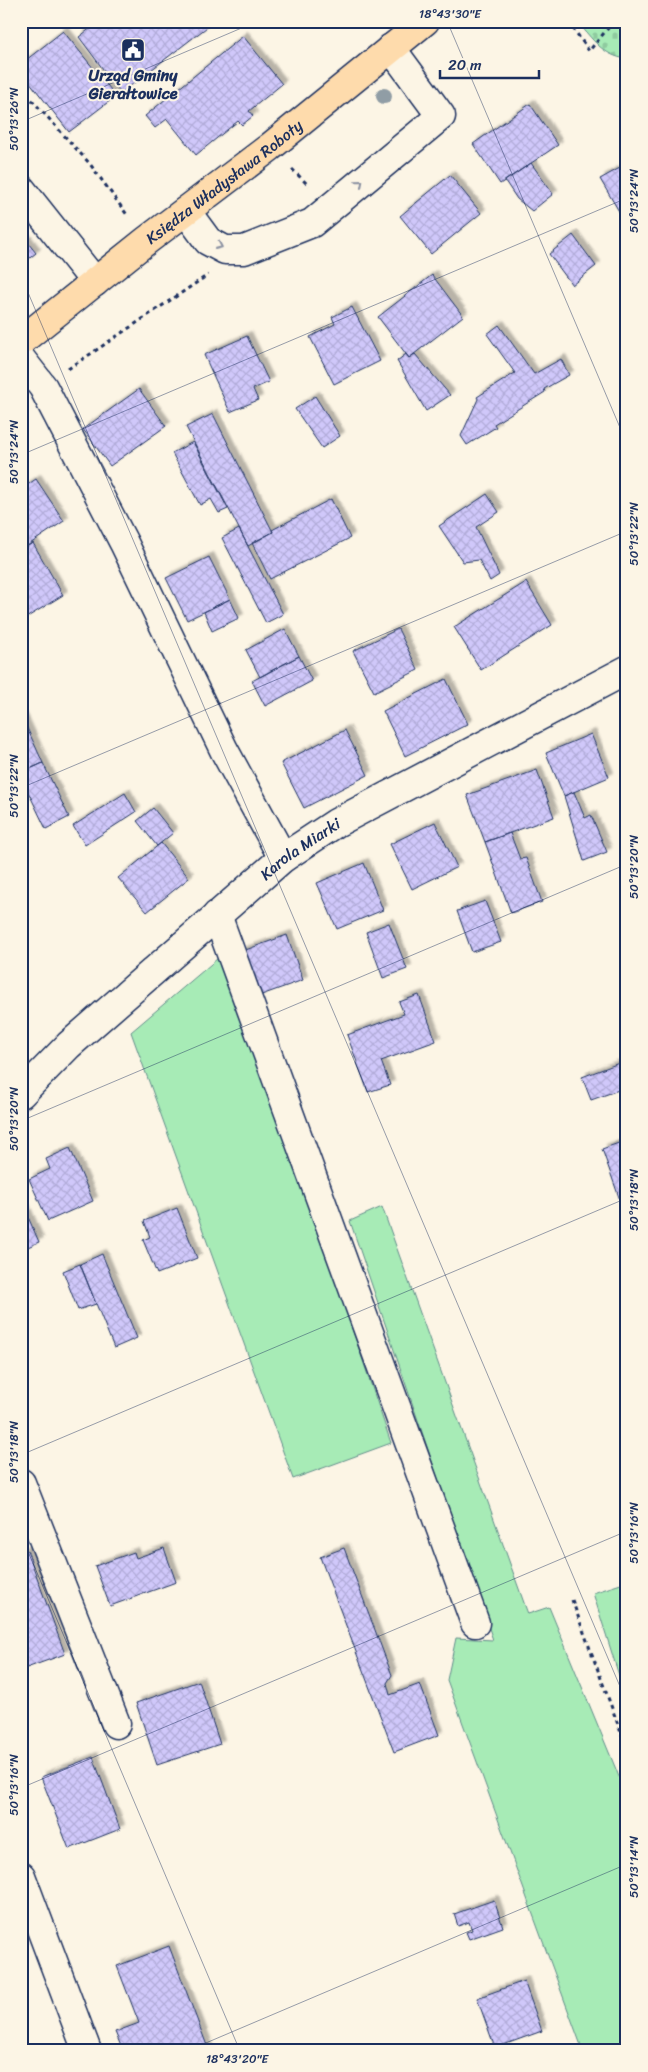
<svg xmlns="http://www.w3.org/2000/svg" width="648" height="2072" viewBox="0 0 648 2072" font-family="Sriracha,sans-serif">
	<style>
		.green { fill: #a7ebb6; stroke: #618d8a }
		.cemetery { fill: url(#cemetery-stones); stroke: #618d8a }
		.building { fill: url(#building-cross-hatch); stroke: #1b2f5e; filter: url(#shadow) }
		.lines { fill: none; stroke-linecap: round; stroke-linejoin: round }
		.minor-casing { stroke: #1b2f5e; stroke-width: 31 }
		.major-casing { stroke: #1b2f5e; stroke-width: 31 }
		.path { stroke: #1b2f5e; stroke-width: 3; stroke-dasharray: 4 4; stroke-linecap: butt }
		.minor { stroke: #fcf5e5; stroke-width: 28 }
		.major { stroke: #fedbac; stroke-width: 28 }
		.tree { fill: #909da5 }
		.oneway { stroke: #8c92a2 }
		.ticks { fill: none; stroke: #1b2f5e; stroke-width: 1; stroke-opacity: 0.45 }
		.labels { text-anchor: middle; stroke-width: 4; stroke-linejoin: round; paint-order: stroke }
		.poi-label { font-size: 16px; font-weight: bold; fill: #1b2f5e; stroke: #fcf5e5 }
		.street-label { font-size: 16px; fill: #1b2f5e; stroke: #fcf5e5 }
		.neatline { fill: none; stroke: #1b2f5e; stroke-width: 2 }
		.ticks-label { font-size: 12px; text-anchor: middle; fill: #1b2f5e }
	</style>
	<defs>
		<pattern id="cemetery-stones" width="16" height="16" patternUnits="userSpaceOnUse" patternTransform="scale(1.25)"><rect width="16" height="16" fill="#a7ebb6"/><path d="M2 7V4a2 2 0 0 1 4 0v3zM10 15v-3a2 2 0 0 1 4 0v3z" fill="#8fca9f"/></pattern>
		<pattern id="building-cross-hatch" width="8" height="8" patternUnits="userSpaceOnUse" patternTransform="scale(1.25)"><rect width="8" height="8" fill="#d0c8fa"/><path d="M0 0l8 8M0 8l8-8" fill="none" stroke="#b2acd9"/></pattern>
		<filter id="shadow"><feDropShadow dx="4.5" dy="-4.5" stdDeviation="1" flood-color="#0004"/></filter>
	</defs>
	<rect width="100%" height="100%" fill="#fcf5e5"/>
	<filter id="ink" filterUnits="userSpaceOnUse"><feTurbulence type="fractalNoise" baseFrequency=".02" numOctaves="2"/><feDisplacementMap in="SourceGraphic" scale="10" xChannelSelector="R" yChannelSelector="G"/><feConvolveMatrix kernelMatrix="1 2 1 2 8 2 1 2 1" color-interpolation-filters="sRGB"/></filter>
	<g filter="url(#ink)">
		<path class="green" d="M224,953L391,1443L293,1479L131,1032Z
			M382,1207L528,1614L549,1607L627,1796V2051H583L447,1680L456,1638L493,1640L350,1221Z
			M627,1582V1701L593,1593Z"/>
		<path class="cemetery" d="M577,21H627V59C603,56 592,39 577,21Z"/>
		<path class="building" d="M100,21L152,22L215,21L121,93L79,37Z
			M63,31L116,96L69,132L21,71V64Z
			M243,36L282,84L249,111L253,116L242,125L238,121L196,155L167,119L155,128L145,116Z
			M530,104L558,145L500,184L473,144Z
			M531,163L553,194L532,211L517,199L505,181Z
			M627,164V225L600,179Z
			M450,175L481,213L431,254L400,216Z
			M21,234L36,253L21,265Z
			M573,235L596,266L572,285L549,254Z
			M432,275L463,316L409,358L378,317Z
			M352,307L380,361L334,384L310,337L335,324L332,317Z
			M499,325L534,374L561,359L569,375L544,389L545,392L494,424L496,427L467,445L461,436L478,399L477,397L515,373L487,334Z
			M247,336L269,382L253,389L258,400L230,412L204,355Z
			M406,354L409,358L415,354L450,395L426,411L397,361Z
			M139,389L166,426L110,466L83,429Z
			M315,396L340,436L322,448L295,409Z
			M213,414L273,532L248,546L186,427Z
			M193,442L228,509L219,513L211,499L200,505L172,453Z
			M36,479L64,521L21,550V489Z
			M487,494L499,512L476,527L499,575L490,581L479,560L463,562L439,526Z
			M331,499L350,538L270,579L252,543L273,532L272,530Z
			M239,529L283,614L266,623L222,538Z
			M33,543L63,595L21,621V550Z
			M209,557L230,599L187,620L166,578Z
			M526,582L552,625L481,670L454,627Z
			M230,599L239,618L212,631L204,612Z
			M285,629L299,656L260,677L246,650Z
			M398,629L418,670L374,692L353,651Z
			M299,656L312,681L265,706L252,681Z
			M446,679L468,724L405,756L383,711Z
			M22,717L43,763L21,773V718Z
			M345,730L368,775L304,808L281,763Z
			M591,734L609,777L564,796L546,753Z
			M43,763L69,817L46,829L21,777V773Z
			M537,770L554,817L485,842L467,795Z
			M574,792L585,818L591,815L607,852L584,861L564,796Z
			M125,793L136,812L85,845L73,826Z
			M153,808L173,833L157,846L137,821Z
			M435,822L457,867L412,889L390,844Z
			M510,833L520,859L526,858L542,902L511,913L485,842Z
			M161,843L189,878L147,912L118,878Z
			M364,863L383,910L337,929L317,883Z
			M485,901L501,942L472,952L457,911Z
			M389,923L407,969L383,978L366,932Z
			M287,935L303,980L256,997L240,952Z
			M419,995L436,1041L381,1061L390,1085L368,1092L347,1035L404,1014L399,1002Z
			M627,1060V1087L591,1100L582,1077Z
			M627,1140V1201L621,1203L602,1149Z
			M70,1148L93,1201L48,1221L29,1179L50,1169L46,1159Z
			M21,1201L39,1242L21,1250Z
			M177,1208L197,1258L157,1274L143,1240L150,1237L144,1221Z
			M102,1254L137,1338L114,1348L80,1264Z
			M80,1264L96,1304L78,1310L63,1271Z
			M164,1548L176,1582L110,1606L95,1566L134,1552L136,1558Z
			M344,1548L392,1675L387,1683L390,1695L420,1684L439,1735L394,1752L320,1557Z
			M27,1550L65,1654L21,1670V1552Z
			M199,1681L220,1744L157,1765L136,1703Z
			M93,1757L120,1829L69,1849L41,1777Z
			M494,1900L503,1927L469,1939L466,1932L472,1930L469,1922L458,1926L454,1914Z
			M169,1946L209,2051H123L115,2032L139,2023L117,1966Z
			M524,1981L542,2031L495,2048L477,1998Z"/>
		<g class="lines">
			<defs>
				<g id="minor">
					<path d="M21,189L95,282"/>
					<path d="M186,211L208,241L225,250H244L312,223L441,116L391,48"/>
					<path d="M21,359L43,387L124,543L224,750L283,858"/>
					<path d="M217,915L475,1623"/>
					<path id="s1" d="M21,1094L69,1045L283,858L336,823L627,670"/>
					<path d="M21,1483L116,1724"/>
					<path d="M21,1876L87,2051"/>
				</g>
				<g id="major">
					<path id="s2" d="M21,341L146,241L270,147L425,21"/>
				</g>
			</defs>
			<use href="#minor" class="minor-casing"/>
			<use href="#major" class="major-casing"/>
			<path class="path" d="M568,21L589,51L614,21
				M21,28L27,21
				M21,88L90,164L128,216
				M292,169L309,186
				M68,369L208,275
				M572,1600L627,1749"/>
			<use href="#minor" class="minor"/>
			<use href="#major" class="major"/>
		</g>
		<circle class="tree" cx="384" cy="96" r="8"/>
		<defs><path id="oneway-chevron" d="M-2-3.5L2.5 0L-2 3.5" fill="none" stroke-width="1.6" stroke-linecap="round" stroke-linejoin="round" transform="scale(1.25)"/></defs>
		<g class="oneway">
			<use href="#oneway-chevron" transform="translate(360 183) rotate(-40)"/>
			<use href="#oneway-chevron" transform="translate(219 246) rotate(25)"/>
		</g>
	</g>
	<path class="ticks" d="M447,21L627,444M21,122L258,21M21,276L627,1703M21,455L627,198M21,788L627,531M21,1121L627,864M21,1455L627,1198M21,1535L240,2051M21,1788L627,1531M187,2051L627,1864"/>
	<defs>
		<symbol id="civic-square" viewBox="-11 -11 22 22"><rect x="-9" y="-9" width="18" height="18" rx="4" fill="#1b2f5e" stroke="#fcf5e5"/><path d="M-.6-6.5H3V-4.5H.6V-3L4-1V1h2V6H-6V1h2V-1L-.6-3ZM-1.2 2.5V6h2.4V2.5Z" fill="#fff"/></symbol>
	</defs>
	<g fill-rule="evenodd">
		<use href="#civic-square" x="119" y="36" width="28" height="28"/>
	</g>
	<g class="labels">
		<g class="poi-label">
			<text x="133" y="81">Urząd Gminy<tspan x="133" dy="18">Gierałtowice</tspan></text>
		</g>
		<g class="street-label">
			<text dy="6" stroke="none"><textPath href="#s2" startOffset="258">Księdza Władysława Roboty</textPath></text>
			<text dy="6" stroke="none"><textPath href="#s1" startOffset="372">Karola Miarki</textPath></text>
		</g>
	</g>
	<rect width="648" height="2072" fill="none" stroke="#fcf5e5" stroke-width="55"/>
	<path d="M440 70v8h99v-8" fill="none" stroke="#1b2f5e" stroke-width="2.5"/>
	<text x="448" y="70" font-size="15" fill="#1b2f5e" stroke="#fcf5e5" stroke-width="4" paint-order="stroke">20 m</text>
	<rect x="28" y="28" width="592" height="2016" class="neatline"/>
	<g class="ticks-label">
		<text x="450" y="18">18°43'30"E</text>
		<text transform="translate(14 119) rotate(-90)" y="4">50°13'26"N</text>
		<text transform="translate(634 201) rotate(-90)" y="4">50°13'24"N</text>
		<text transform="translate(14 452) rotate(-90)" y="4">50°13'24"N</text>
		<text transform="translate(634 534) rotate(-90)" y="4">50°13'22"N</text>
		<text transform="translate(14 786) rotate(-90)" y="4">50°13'22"N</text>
		<text transform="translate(634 867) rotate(-90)" y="4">50°13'20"N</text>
		<text transform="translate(14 1119) rotate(-90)" y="4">50°13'20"N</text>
		<text transform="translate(634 1200) rotate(-90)" y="4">50°13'18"N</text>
		<text transform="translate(14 1452) rotate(-90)" y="4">50°13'18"N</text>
		<text transform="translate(634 1533) rotate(-90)" y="4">50°13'16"N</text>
		<text transform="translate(14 1785) rotate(-90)" y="4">50°13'16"N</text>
		<text transform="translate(634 1867) rotate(-90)" y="4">50°13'14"N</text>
		<text x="237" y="2063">18°43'20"E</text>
	</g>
</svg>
